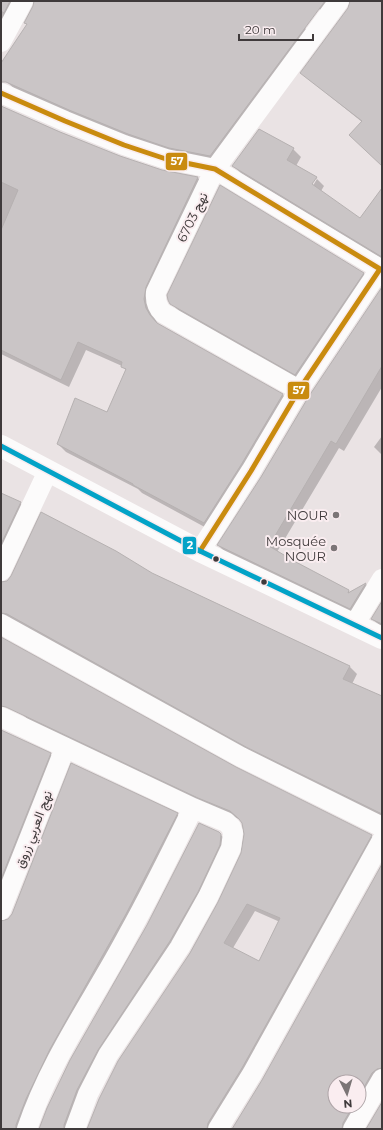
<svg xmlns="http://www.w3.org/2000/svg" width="383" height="1130" viewBox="0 0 383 1130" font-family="Montserrat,Vazirmatn,sans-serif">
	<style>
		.shadow { fill: #0003; fill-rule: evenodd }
		.building { fill: #cac5c6; stroke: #b6b1b1; fill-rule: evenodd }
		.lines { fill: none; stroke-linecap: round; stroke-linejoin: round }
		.minor { stroke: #fcfbfb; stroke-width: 20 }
		.tertiary { stroke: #fcfbfb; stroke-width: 22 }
		.bus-1-casing { stroke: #faedf0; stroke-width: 8 }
		.bus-2-casing { stroke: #faedf0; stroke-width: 8 }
		.bus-1 { stroke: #c98b0f; stroke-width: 5 }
		.bus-2 { stroke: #03a3c7; stroke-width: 5 }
		.poi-dot { fill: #7b7576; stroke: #faedf0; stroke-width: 1.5 }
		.bus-dot { fill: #3f3a3b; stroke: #faedf0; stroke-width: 1.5 }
		.labels { text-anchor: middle; stroke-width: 4; stroke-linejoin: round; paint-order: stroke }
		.street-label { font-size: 13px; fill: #3f3a3b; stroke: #faedf0 }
		.poi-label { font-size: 13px; fill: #3f3a3b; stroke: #faedf0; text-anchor: end }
		.line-badge { stroke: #faedf0; stroke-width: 1.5 }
		.badge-label { font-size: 11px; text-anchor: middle; font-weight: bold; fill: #fff }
	</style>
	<rect width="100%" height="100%" fill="#eae3e4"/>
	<path class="shadow" d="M1,1H23L1,40Z
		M40,1H339L328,15L310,3L305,28L312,36L218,164L137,142L16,90L8,83Z
		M310,80L382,93V165L362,122Z
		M1,107L60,132L120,157L162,171L198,178L206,186L154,317L158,324L283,395L291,403L212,531L142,493L138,489L66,452L58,444L107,413L127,371L122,366L86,350L69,387L1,354Z
		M293,149L301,157L296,166L316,178L324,186L321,191L360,220L382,189V259L241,173L233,166ZM315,179H317L311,189L309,188Z
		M363,273L371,281L303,382L179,311L171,303Z
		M382,288V387L344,451L339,448L277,552L350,592L366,584L373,592L359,616L226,553L218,545Z
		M382,436V455L374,447Z
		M1,494L20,503L28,511L1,568Z
		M152,574L349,666L357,674L352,684L382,698V817L255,754L1,624V583Z
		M382,603V627L372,619Z
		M1,638L235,768L371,836L379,843L217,1129H88L219,903L242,853L245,829L241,820L207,805L31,722L1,696ZM255,911L280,922L259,962L233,948Z
		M1,731L50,754L58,762L1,906Z
		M177,814L185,822L25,1129H1V922H3Z
		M219,833L227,841L73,1129H40Z
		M382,866V1079L352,1129H233L263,1080ZM335,1082H359V1106H335Z"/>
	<path class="building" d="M1,1H10L4,13L1,11Z
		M34,1H325L210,156L169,148L128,134L69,110L6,82H1V63L27,24L24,23L33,6Z
		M350,1H382V166L349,135L362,121L300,73L348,8Z
		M1,106L60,132L120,156L162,170L198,177L146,287L144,299L146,308L150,315L157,323L283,394L241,465L204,523L133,485V484L57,444L75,398L107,412L126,369L121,367L122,362L78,342L61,380L1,350V230L18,190L1,182Z
		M259,129L294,148L287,160L317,177L312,184L360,218L382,188V257L232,166Z
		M220,185L364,273L295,375L170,304L168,300L167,295Z
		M382,287V366L336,444L331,441L269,546L294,561L349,590L348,593L366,583L350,609L217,545L261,477L309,396Z
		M1,493L21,502L1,544Z
		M41,512L116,551L152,573L350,666L343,679L382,696V814L246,747L7,614L1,613V582L7,581L11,576Z
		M382,601V624L371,619Z
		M1,637L236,767L372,835L242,1068L208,1123L207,1129H87L99,1099L118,1061L190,953L218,902L241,853L244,834L242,823L239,819L230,811L198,798L6,707L1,706ZM247,904L280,918L259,961L224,943Z
		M1,730L51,753L1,879Z
		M71,763L178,813L126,914L50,1049L26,1099L16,1125V1129H1V921L8,919L12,914Z
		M199,823L219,832L221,834L220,845L198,892L170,941L98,1050L77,1090L64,1125V1129H39L47,1108L70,1060L147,925Z
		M382,864V1068L377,1069L372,1073L359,1096V1082H335V1106H353L343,1123L342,1129H232L262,1080Z
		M382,1102V1129H366Z"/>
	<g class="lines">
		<path class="minor" d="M1,42L23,1
			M1,93L65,121L124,145L166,159L215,169L380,269L299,390L251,471L200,551
			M299,390L163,313C157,307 155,301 156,292L215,169L339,1
			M1,571L48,471
			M1,624L241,757L382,827
			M354,625L382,579
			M1,717L193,808L226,822L231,827L233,833L231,848L208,897L180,947L108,1055L88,1094L75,1129
			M1,910L65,748
			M27,1129C50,1060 94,999 128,935C151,894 172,851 193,808
			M218,1129L252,1074L382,840
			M353,1129L382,1079"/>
		<path class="tertiary" d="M1,446L200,551L382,638"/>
		<defs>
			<path id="bus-1" d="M1,93L65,121L124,145L166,159L215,169L380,269L299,390L251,471L200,551"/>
			<path id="bus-2" d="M1,446L200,551L382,638"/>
		</defs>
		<use href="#bus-1" class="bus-1-casing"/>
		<use href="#bus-2" class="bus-2-casing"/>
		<use href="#bus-1" class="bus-1"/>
		<use href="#bus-2" class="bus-2"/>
	</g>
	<g class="poi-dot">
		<circle cx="336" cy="515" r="4"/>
		<circle cx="334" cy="548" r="4"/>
	</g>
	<g class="bus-dot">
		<circle cx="216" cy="559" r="3.5"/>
		<circle cx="264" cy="582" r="3.5"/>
	</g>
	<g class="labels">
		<g class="street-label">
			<text transform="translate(192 217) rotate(-64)" y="5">نهج 6703</text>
			<text transform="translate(33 829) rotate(-69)" y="5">نهج العربي زروق</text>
		</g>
		<g class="poi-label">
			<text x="328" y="520">NOUR</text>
			<text x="326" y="546">Mosquée<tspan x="326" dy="15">NOUR</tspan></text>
		</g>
	</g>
	<g class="line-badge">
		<rect x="165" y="152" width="23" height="19" rx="4" fill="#c98b0f"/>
		<rect x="287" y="381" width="23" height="19" rx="4" fill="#c98b0f"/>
		<rect x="182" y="536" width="15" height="19" rx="4" fill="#03a3c7"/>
	</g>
	<g class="badge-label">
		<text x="177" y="165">57</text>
		<text x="299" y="394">57</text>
		<text x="190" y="549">2</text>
	</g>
	<rect width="383" height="1130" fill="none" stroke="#3f3a3b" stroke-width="4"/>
	<g transform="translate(347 1094) rotate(175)"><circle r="19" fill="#faedf0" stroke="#afa5a8"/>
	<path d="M0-3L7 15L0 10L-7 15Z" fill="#7b7576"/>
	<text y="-6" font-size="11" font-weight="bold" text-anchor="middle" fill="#3f3a3b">N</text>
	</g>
	<path d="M239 34v6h74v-6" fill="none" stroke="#3f3a3b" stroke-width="2"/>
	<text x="245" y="34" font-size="12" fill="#3f3a3b" stroke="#faedf0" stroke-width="3" paint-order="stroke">20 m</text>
</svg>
